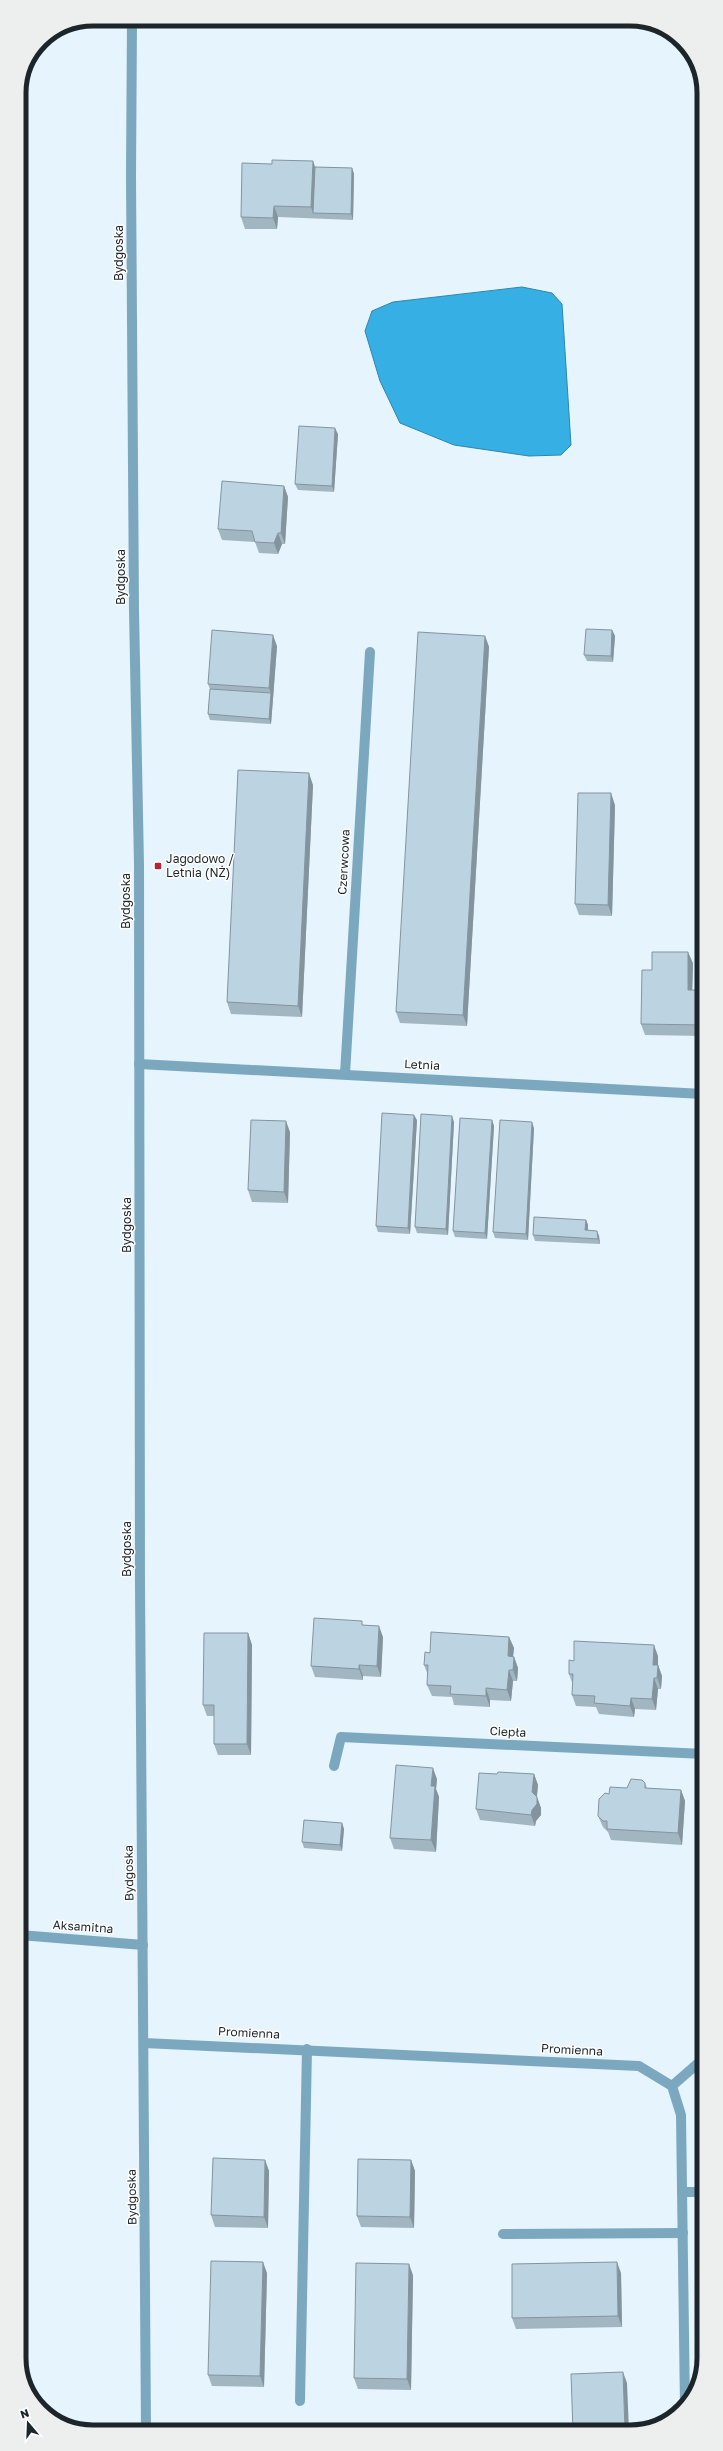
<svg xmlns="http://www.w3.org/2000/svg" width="723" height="2451" viewBox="0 0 723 2451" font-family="'Golos Text',sans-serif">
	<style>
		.water { fill: #36afe4; stroke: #2e86ac }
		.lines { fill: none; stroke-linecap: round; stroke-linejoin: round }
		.service { stroke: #7ca8bf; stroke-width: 10 }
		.minor { stroke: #7ca8bf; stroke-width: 10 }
		.tertiary { stroke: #7ca8bf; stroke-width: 10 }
		.wall { fill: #a2b6c2 }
		.shaded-wall { fill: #84949e }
		.building { fill: #bcd4e2; stroke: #84949e }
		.poi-dot { fill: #b62534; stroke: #fff; stroke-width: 1.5 }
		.labels { text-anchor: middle; stroke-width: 3; stroke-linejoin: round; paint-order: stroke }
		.street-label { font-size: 12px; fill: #1c252a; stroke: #fff }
		.poi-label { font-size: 12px; fill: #1c252a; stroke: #fff; text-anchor: start }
		.rim { fill: none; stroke: #1c252a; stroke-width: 5 }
	</style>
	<rect width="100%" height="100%" fill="#e5f4fd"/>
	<path class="water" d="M522,287L552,293L562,304L571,445L561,455L529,456L454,445L400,423L380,381L365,331L372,311L393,302Z"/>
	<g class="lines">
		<path class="service" d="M672,2086L704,2058
			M682,2192H704
			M503,2234L683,2233
			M300,2401L307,2049"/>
		<path class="minor" d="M139,1064L703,1094
			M345,1074L370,652
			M334,1766L341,1737L704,1754
			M20,1935L143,1945
			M144,2043L639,2066L672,2086L681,2115L685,2407"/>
		<path class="tertiary" d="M132,19L131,176L134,611L139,865L140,1586L146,2432"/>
	</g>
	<path class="wall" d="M315,167L352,168L354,174L353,220L278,217L277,229H245L241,217Z
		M338,434L334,492L298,490L295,484Z
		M284,486L288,497L285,544H282L278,554L259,553L255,542L222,540L218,529Z
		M612,630L615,636L613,662L587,661L584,655Z
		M485,636L489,647L467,1026L400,1023L396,1012Z
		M277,646L271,724L210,720L208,714L210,689L208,684Z
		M703,685V762H699L697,756Z
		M313,785L302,1017L231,1014L227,1002Z
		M615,805L612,916L579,915L575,904Z
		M693,963L692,990H703V1036L645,1035L641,1024L652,970Z
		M417,1120L410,1234L378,1232L376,1226Z
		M492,1120L494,1126L487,1239L455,1237L453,1231Z
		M454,1122L448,1235L417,1233L415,1227Z
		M534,1128L528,1240L495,1238L493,1232Z
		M290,1132L288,1203L252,1202L248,1190Z
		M586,1220L588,1225V1230L597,1231L599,1236L600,1244L535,1241L533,1235Z
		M364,1625L383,1637L381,1677L363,1676V1680L315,1677L311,1666Z
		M248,1633L252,1645L251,1755H218L214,1744V1716H207L203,1705Z
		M509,1637L514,1648L513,1656L514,1657L518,1668L517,1681H513L511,1701L490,1700V1707L454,1705L452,1697L432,1696L427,1685L428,1675L424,1665L430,1653Z
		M658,1656V1665L662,1676L661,1689H658L656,1710L635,1709L634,1717L599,1714L596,1707L576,1706L572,1695L573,1685L569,1674L574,1661Z
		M497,1774H534L538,1785L537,1797L541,1808V1815L536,1821L535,1826L480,1820L476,1809Z
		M437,1779L436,1789L439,1797L436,1852L394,1849L390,1838Z
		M645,1783L647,1788L681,1790L685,1801L682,1845L611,1840L608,1832L603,1827L598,1816L609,1794L627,1788Z
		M342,1823L344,1829L342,1851L304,1848L302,1842Z
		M265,2160L269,2171L268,2228L215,2227L211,2215Z
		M411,2160L415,2171L414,2228L361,2227L357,2216Z
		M267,2273L264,2387L212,2386L208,2375Z
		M621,2273L622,2327L516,2329L512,2318Z
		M413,2275L411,2390L358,2389L354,2378Z"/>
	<path class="shaded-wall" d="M313,161L317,172L313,213L311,207Z
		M352,168L354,174L353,220L351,214Z
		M274,206L278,217L277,229L273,218Z
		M335,428L338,434L334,492L332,486Z
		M284,486L288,497L285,544L281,533Z
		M278,533L282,544L278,554L274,543Z
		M612,630L615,636L613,662L611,656Z
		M273,635L277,646L273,699L269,688Z
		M485,636L489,647L467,1026L463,1015Z
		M271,693L273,699L271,724L269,719Z
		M309,773L313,785L302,1017L298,1006Z
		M611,793L615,805L612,916L608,905Z
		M688,952L693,963L692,1001L688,990Z
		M414,1115L417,1120L410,1234L408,1228Z
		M452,1116L454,1122L448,1235L446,1229Z
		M492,1120L494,1126L487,1239L485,1233Z
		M286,1121L290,1132L288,1203L284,1192Z
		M532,1122L534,1128L528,1240L526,1234Z
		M586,1220L588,1225V1236L585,1230Z
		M597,1231L599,1236L600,1244L598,1239Z
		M379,1626L383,1637L381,1677L377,1666Z
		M248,1633L252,1645L251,1755L247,1744Z
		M509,1637L514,1648L512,1667L508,1656Z
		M654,1645L658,1656V1665L662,1676L661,1689L653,1665Z
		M514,1657L518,1668L517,1681L513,1670Z
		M359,1665L363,1676V1680L359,1669Z
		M509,1670L513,1681L511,1701L507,1690Z
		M654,1678L658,1689L656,1710L652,1699Z
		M486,1688L490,1700V1707L486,1696Z
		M631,1698L635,1709L634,1717L630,1706Z
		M433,1768L437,1779L436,1789L439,1797L436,1852L431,1840V1786Z
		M534,1774L538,1785L536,1803L532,1792Z
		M681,1790L685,1801L682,1845L678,1833Z
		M537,1797L541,1808V1815L536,1821L535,1826L531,1815L532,1810Z
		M342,1823L344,1829L342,1851L340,1845Z
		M265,2160L269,2171L268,2228L264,2217Z
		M411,2160L415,2171L414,2228L410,2217Z
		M263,2262L267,2273L264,2387L260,2376Z
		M617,2262L621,2273L622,2327L618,2316Z
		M409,2264L413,2275L411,2390L407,2379Z
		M623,2372L627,2383L629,2431H625Z"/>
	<path class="building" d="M272,160L313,161L311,207L274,206L273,218L241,217L242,163L272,164Z
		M315,167L352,168L351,214L313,213Z
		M299,426L335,428L332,486L295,484Z
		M222,481L284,486L281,533H278L274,543L255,542L252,531L218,529Z
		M586,629L612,630L611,656L584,655Z
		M212,630L273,635L269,688L208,684Z
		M418,632L485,636L463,1015L396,1012Z
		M699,685H703V756H697Z
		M210,689L271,693L269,719L208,714Z
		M238,770L309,773L298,1006L227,1002Z
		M578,793H611L608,905L575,904Z
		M652,952H688V990H703V1025L641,1024L642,970H652Z
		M382,1113L414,1115L408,1228L376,1226Z
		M421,1114L452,1116L446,1229L415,1227Z
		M460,1118L492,1120L485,1233L453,1231Z
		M251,1120L286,1121L284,1192L248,1190Z
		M500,1120L532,1122L526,1234L493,1232Z
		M534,1217L586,1220L585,1230L597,1231L598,1239L533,1235Z
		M314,1618L362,1621V1625L379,1626L377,1666L359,1665V1669L311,1666Z
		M431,1632L509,1637L508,1656L514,1657L513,1670H509L507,1690L486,1688V1696L450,1694L451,1686L427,1685L428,1665H424L425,1652L430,1653Z
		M204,1633H248L247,1744H214V1705H203Z
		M574,1641L654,1645L653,1665H658L657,1678H654L652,1699L631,1698L630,1706L594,1703L595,1696L572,1695L573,1674H569V1660L574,1661Z
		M396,1765L433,1768L431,1786H435L431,1840L390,1838Z
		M498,1772L534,1774L532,1792L537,1797V1804L532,1810L531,1815L476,1809L479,1773L497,1774Z
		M631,1779L642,1780L645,1783V1788L681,1790L678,1833L607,1829V1821H603L598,1816L599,1799L605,1793L609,1794L610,1787L627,1788Z
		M304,1820L342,1823L340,1845L302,1842Z
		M213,2158L265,2160L264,2217L211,2215Z
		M358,2159L411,2160L410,2217L357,2216Z
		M211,2261L263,2262L260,2376L208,2375Z
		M617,2262L618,2316L512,2318V2264Z
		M356,2263L409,2264L407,2379L354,2378Z
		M623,2372L625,2431H573L571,2374Z
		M210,2430L263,2431L210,2432Z"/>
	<rect class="poi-dot" x="154" y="862" width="8" height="8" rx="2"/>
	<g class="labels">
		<g class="street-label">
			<text transform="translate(119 253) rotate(-90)" y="4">Bydgoska</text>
			<text transform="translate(121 577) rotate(-90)" y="4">Bydgoska</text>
			<text transform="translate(344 862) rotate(-87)" y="4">Czerwcowa</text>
			<text transform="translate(126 901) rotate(-90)" y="4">Bydgoska</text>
			<text transform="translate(422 1065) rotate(3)" y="4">Letnia</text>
			<text transform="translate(127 1225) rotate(-90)" y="4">Bydgoska</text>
			<text transform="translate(127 1549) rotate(-90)" y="4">Bydgoska</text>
			<text transform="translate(508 1732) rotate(3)" y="4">Ciepła</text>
			<text transform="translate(129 1873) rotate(-91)" y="4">Bydgoska</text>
			<text transform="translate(83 1927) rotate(4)" y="4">Aksamitna</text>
			<text transform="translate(249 2033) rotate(3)" y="4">Promienna</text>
			<text transform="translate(572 2050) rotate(3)" y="4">Promienna</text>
			<text transform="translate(132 2197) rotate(-91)" y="4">Bydgoska</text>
		</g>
		<g class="poi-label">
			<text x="166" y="863">Jagodowo /<tspan x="166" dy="14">Letnia (NŻ)</tspan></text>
		</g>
	</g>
	<path d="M0 0H723V2451H0ZM93 26H630A67 67 0 0 1 697 93V2358A67 67 0 0 1 630 2425H93A67 67 0 0 1 26 2358V93A67 67 0 0 1 93 26Z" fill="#edeeee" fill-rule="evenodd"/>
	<path class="rim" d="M93 26H630A67 67 0 0 1 697 93V2358A67 67 0 0 1 630 2425H93A67 67 0 0 1 26 2358V93A67 67 0 0 1 93 26Z"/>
	<g transform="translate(28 2423) rotate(341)" stroke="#ffffff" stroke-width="3" paint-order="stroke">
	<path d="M0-3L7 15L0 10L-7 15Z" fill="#1c252a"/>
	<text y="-6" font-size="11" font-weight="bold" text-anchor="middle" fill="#1c252a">N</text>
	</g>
</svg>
